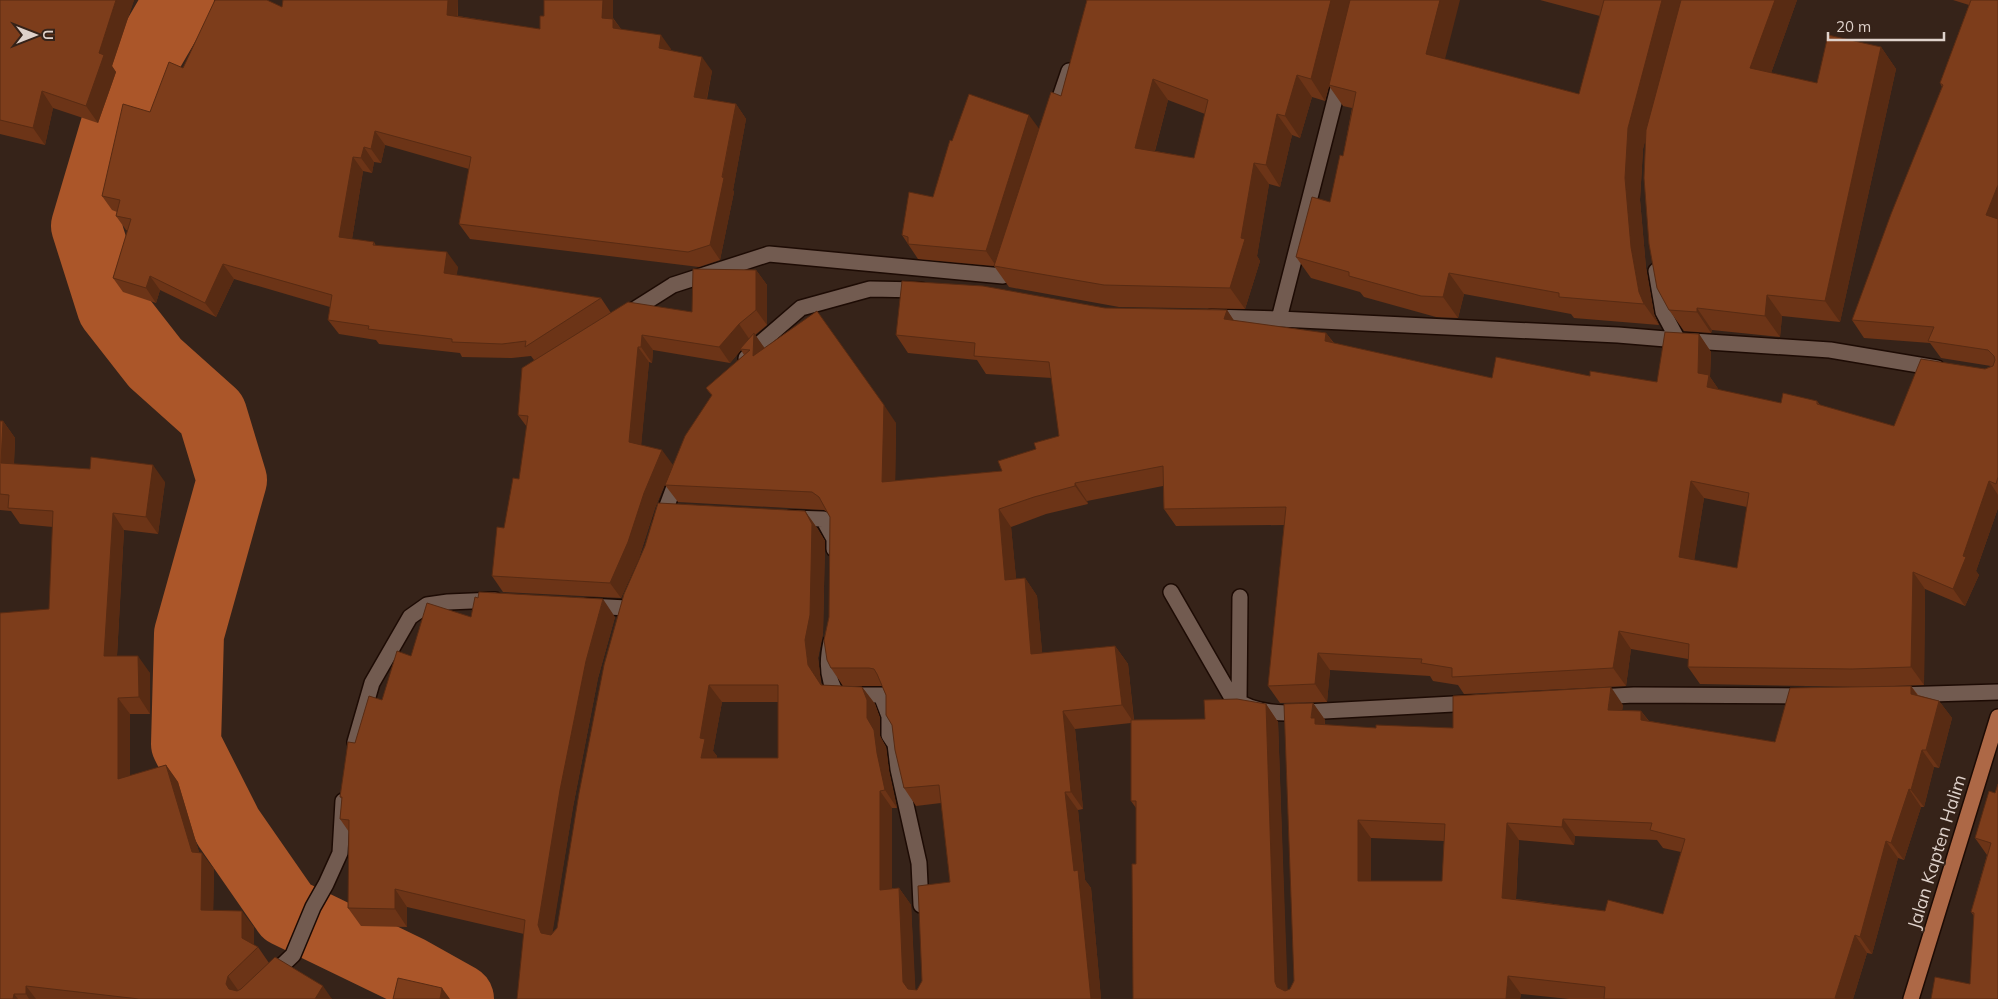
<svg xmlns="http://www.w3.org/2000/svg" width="1998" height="999" viewBox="0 0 1998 999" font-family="Mulish,sans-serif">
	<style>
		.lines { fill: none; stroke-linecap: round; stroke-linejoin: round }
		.river { stroke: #ab5629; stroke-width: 70 }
		.minor-casing { stroke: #1d0b04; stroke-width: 18 }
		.major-casing { stroke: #1d0b04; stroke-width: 18 }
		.minor { stroke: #725b50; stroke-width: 15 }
		.major { stroke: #ad6846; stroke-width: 15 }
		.wall { fill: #6c3417; fill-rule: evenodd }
		.shaded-wall { fill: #582b13 }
		.building { fill: #7d3d1b; stroke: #582b13; fill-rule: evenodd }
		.labels { text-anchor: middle; stroke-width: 4; stroke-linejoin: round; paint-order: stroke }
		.street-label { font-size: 18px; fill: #dfd2cb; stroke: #362319 }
	</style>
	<rect width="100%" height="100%" fill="#362319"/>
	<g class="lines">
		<path class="river" d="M179,0L126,91L86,226L112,308L155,363L212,414L232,480L189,634L186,744L228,827L287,912L409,971L459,999"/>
		<defs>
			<path id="minor" d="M1054,115L1069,71
				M1656,271L1663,312L1678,340L1830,350L1937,368
				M624,316L673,285L769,254L1003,276
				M1212,317L1279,319L1618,335L1678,340
				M1279,319L1341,76
				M746,358L757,346L801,308L870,289L921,290
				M791,518L823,519L834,539V549
				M661,522L678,476
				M1171,592L1232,698C1248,709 1268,713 1287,713L1472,703
				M588,606L627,608
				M831,642C827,660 826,680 838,695H881L889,716V735L895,744L898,769L919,863L921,905
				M1897,695L1998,692
				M1597,697L1634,695L1807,696
				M1239,703L1240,597
				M355,742L372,683L410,617L427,605L448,602L495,600
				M247,999L293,955L313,907L326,884L340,853L343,801"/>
			<path id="major" d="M1911,999L1998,717"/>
		</defs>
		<use href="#minor" class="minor-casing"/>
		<use href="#major" class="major-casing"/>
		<use href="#minor" class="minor"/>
		<use href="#major" class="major"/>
	</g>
	<path class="wall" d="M0,0H134L112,66L116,72L98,123L53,108L45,145L0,134Z
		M283,0H458V16L540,29L613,18L621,29L671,49V51L712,71L707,99L736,104L746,119L733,190L734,192L720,260L699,267L470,239L459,224L469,169L385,145L381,163L374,162L372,173L363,171L352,239L374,242L376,246L458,267L456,275L601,298L611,313L692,312L756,270L767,285V325L755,335L764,348L896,423L895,481L1002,471L1036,449L1059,436L1052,378L986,374L977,360L908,353L896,335L1105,308L1227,310L1234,321L1326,333L1334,343L1492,378L1590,376L1657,382L1699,334L1711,352L1710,377L1719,390L1781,403L1817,401L1820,405L1894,426L1985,369L1991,366L1941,358L1930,343L1864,338L1852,320L1942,87L1940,83L1969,5L1953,0H1998V508L1976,571L1979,575L1965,606L1925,589L1924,685L1864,687L1911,686L1918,695L1939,701L1952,718L1939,768L1934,767L1924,807H1921L1904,860L1898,858L1872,954L1867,953L1853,999H1569L1521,994L1520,999H1133L1136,864V808L1131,801V723L1075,729L1083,809L1078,810L1085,880L1091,888L1101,999H517L524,934L407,907V927L361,926L348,908L349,832L340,819L342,799L340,797L355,743L411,656L471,617H615L598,678L573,807L552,933L557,928L805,511L817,528L825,541L823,633L818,658L821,683L822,685L862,687L875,704L880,718V736L886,747L889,771L897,808H892V888H899L911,905L915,990H917L922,981L950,882L941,803L916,806L904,788L892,725L886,695L882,686H843L831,668L829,617L830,517L827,512L824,510L678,502L665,485L712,396L706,388L744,355L741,350L730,363L653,350L652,363L649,362L641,445L673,465L655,508L639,558L621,598L503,592L492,576L504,528L519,479L527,427L518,415L534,360L531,356L512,358L462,357L460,353L379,344L376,340L339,334L328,320L330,307L234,279L216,317L160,290L156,303L123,292L113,278L128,231L126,230L116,216L117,212L112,210L102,196L150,112L183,68L282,7ZM1163,486L1164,509L1176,526L1284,525L1268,686L1280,703L1327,702L1330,670L1430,676L1433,681L1458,685L1464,694L1626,686L1631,649L1688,659V667L1700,684L1864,687L1775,742L1649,721L1641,711L1622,710L1623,705L1453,728H1376L1325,725V720L1313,703L1294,981L1290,989L1287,990L1278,722L1266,704L1205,719L1134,720L1128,664L1115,646L1042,653L1037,596L1025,578L1016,579L1011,527L1046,514L1088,504L1087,501ZM1704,498L1747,507L1737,568L1694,560ZM722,702H778V758H717V756L713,751ZM1575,836L1657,840L1663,848L1681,852L1663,914L1605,911L1516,899L1519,840L1574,845ZM1371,838L1444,841L1442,881H1371Z
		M1087,0L1445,59L1579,94L1600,16L1540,0H1797L1771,73L1817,83L1881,47L1896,69L1840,322L1782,316L1780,337L1712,330L1711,333L1684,331L1669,310L1646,137L1643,149L1640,200L1646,268L1654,314L1659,325L1574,318L1571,314L1464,294L1458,318L1436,317L1364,297L1360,292L1311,278L1296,257L1330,202L1343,156L1352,108L1343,106L1329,86L1325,101L1312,97L1300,138L1292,135L1280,187L1269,184L1257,256L1260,261L1245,309L1119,307L1009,287L994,266L918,259L902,235L933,197L952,141L1039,129L1061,96ZM1168,100L1205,114L1194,158L1155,151Z
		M0,421H3L15,438L14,464L165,482L158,534L124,530L117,656L150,673V714H130V776L166,765L178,782L199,852L214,869L213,910L254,927V945L258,947L269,963L332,999H0L49,609L53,527L20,524L11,511L0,510Z
		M1995,793L1998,999L1970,984L1974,916L1971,912L1987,855L1975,838Z"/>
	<path class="shaded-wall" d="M116,0H134L112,66L116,72L98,123L86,106L99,53Z
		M448,0H458L457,29L447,15Z
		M603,0H613V33L602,18Z
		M1331,0H1351L1325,101L1311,79Z
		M1440,0H1460L1441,75L1426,54Z
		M1662,0H1682L1643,149L1640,200L1646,268L1654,314L1659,325L1644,304L1639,292L1631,247L1625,178L1628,128Z
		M1775,0H1797L1765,90L1750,68Z
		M613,19L624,33L613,28Z
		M661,35L671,49L669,63L659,48Z
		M1881,47L1896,69L1840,322L1825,301Z
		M702,57L712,71L704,111L694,97Z
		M1297,75L1312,97L1300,138L1285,116Z
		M1153,79L1168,100L1150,169L1135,148Z
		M42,91L53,108L45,145L33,128Z
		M736,104L746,119L733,190L734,192L720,260L710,245Z
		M1277,114L1292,135L1280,187L1266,165Z
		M1029,115L1040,130L996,266L986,251Z
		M375,131L385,145L381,163L371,149Z
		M364,147L374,162L372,173L361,158Z
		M353,157L363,171L350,251L339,237Z
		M1254,163L1269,184L1257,256L1260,261L1245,309L1230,288L1241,238Z
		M1998,185V233L1986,215Z
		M447,252L458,267L455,288L444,273Z
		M223,264L234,279L216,317L205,303Z
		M756,270L767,285V325L756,310Z
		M1449,273L1464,294L1458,318L1443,297Z
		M150,276L160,290L156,303L146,288Z
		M1767,295L1782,316L1780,337L1765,316Z
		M1697,308L1712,330L1711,333L1697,312Z
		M1227,310L1239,328L1224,319Z
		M739,324L750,340L740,349L741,350L730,363L719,347Z
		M754,333L766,350L753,356Z
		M1326,333L1338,350L1325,341Z
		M1699,334L1711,352L1710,377L1721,393L1719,405L1698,373Z
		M642,335L653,350L652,363L641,347Z
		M638,347L649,362L640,458L629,442Z
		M884,405L896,423L895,499L882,482Z
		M3,421L15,438L13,480L1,463Z
		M662,450L673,465L655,508L639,558L621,598L610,583L644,493Z
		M153,465L165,482L158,534L146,517Z
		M1691,481L1704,498L1692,575L1679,557Z
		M1989,481L1998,495V508L1976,571L1979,575L1965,606L1953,589L1963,556Z
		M1075,483L1087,501L1088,504L1075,486Z
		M999,509L1011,527L1018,597L1005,580Z
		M805,511L817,528L825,541L823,633L818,658L821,683L833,703L821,685L808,665L805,640Z
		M113,513L124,530L116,673L104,656Z
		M1913,572L1925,589L1924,685L1911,667Z
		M1025,578L1037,596L1044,672L1031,654Z
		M603,599L615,617L598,678L573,807L551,942L541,933L538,925L560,790L586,661Z
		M1619,631L1631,649L1626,686L1613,668Z
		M1115,646L1128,664L1134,723L1122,705Z
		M1318,653L1330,670L1327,702L1315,684Z
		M138,656L150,673V714L139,697Z
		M709,685L722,702L713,751L717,756L714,776L701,758L700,738Z
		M1911,686L1923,704L1911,694Z
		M862,687L875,704L880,718V736L886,747L889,771L897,808L885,790L867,718Z
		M1611,687L1623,705L1620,727L1608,710Z
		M118,698L130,714V796L118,779Z
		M1939,701L1952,718L1939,768L1926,750Z
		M1313,703L1325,720L1324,731L1328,742L1311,718Z
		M1266,704L1278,722L1288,999L1277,987L1275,982Z
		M1063,711L1075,729L1083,809L1071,792Z
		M1641,711L1654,729L1641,720Z
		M1922,750L1934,767L1924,807L1911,790Z
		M166,765L178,782L202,862V853L214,869L213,927L201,910L192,852Z
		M1909,789L1921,807L1904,860L1891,843Z
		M880,791L892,808V907L880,890Z
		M1065,792L1078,810L1085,880L1091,888L1101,999H1091L1074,871Z
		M1563,819L1575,836L1574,845L1562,827Z
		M1358,820L1371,838V899L1358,881Z
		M1507,823L1519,840L1515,915L1502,898Z
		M1886,841L1898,858L1872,954L1860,937Z
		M899,888L911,905L916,999H915L903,982Z
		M395,889L407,907V927L395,909Z
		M242,911L254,927V952L242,938Z
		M1855,935L1867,953L1853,999H1836L1835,998Z
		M228,976L240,993L229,989L226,984Z
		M1508,976L1521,994L1520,999H1506Z
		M26,986L36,999H29L26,994Z
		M323,986L332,999H315Z
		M442,988L450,999H440Z
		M14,994L18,999H13Z"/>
	<path class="building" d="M0,0H116L99,53L104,55L86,106L42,91L33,128L0,120Z
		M215,0H267L282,7L283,0H448L447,15L540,29V16H544V0H603L602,18L613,19V28L661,35L659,48L702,57L694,97L736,104L722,177L724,178L710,245L688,252L459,224L471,157L375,131L371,149L364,147L361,158L353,157L339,237L374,242L373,245L447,252L444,273L601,298L525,347L526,341L502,344L452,342V339L368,329L369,326L328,320L332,295L223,264L205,303L150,276L146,288L113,278L131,219L116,216L120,200L102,196L123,104L150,112L169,62L183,68Z
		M1087,0H1331L1311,79L1297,75L1285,116L1277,114L1266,165L1254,163L1241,238L1245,239L1230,288L1104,285L994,266L1051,92L1061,96ZM1153,79L1208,100L1194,158L1135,148Z
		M1350,0H1440L1426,54L1579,94L1604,0H1662L1628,128L1625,178L1631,247L1639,292L1644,304L1559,297V293L1449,273L1443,297L1421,296L1349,276V272L1296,257L1312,197L1330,202L1340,155L1343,156L1356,92L1329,85Z
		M1681,0H1775L1750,68L1817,83L1828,35L1881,47L1825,301L1767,295L1765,316L1697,308V312L1669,310L1657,288L1649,244L1644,178L1646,130Z
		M1971,0H1998V185L1986,215L1998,219V477L1996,484L1989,481L1963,556L1966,557L1953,589L1913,572L1911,667L1852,669L1688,667L1689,644L1619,631L1613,668L1452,677V668L1421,663L1422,659L1318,653L1315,684L1268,686L1286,507L1164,509L1163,466L1075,483V486L1034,497L999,509L1005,580L1025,578L1031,654L1115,646L1122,705L1063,711L1071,792H1065L1074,871L1078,870L1091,999H517L525,920L395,889V909L348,908L349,820L340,819L342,797H340L348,742L355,743L369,696L382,700L397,651L411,656L427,603L471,617L475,597L478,598L479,592L603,599L586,661L560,790L538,925L541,933L551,935L557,928L579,793L604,665L624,594L645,546L658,503L805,511L812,524L810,615L805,640L808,665L821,685L862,687L867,700V718L874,730L877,753L885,790L880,791V890L899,888L903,982L908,989L917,990L922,981L918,886L950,882L939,785L904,788L895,750L892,725L886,715V695L877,674L874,669L869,668H831L827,660L824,640L829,617L830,517L819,497L812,492L665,485L685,436L712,395L706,388L750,350L740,349L754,333L753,356L817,311L884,405L882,482L1002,471L998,461L1036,449L1034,443L1059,436L1049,362L974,356L975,343L896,335L902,281L983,286L1105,308L1227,310L1224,319L1326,333L1325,341L1492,378L1496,357L1590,376V371L1657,382L1665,332L1699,334L1698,373L1709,375L1707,387L1781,403L1783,393L1817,401V404L1894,426L1921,359L1985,369L1993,366L1995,360L1994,356L1988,350L1928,341L1934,327L1852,320L1891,214L1943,85L1940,83ZM1691,481L1749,493L1737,568L1679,557ZM709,685H778V758H701L705,739L700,738Z
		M969,94L1029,115L986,251L908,244V237L902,235L909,192L933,197L950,140L952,141Z
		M693,269L756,270V310L739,324L719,347L642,335L641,347H638L629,442L662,450L644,493L628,542L610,583L492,576L497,527L504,528L513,478L519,479L528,416L518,415L522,368L628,302L692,312Z
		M0,421H3L1,463L90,469L91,457L153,465L146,517L113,513L104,656H138L139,697L118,698V779L166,765L192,852L202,853L201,910L242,911V938L258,947L228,976L226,984L229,989L237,991L241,989L275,957L323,986L315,999H139L26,986V994H14L13,999H0V613L49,609L53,511L8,508L9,495L0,494Z
		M1911,686V694L1939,701L1926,750H1922L1911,790L1909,789L1891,843L1886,841L1860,937L1855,935L1835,998L1839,999H1604L1605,987L1508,976L1506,999H1133L1132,864H1136V801H1131V720L1205,719L1204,700L1237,699L1266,704L1275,982L1277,987L1285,991L1290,989L1294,981L1284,704L1313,703L1311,718H1315V724L1376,728V725L1453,728V696L1611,687L1608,710L1641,711V720L1775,742L1790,688ZM1563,819L1652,823L1650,830L1685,839L1663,914L1608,900L1605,911L1502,898L1507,823L1562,827ZM1358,820L1445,824L1442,881H1358Z
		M1998,784V999H1931L1935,977L1970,984L1974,913L1971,912L1991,843L1975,838L1989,791L1995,793Z
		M398,978L442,988L440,999H442H393Z"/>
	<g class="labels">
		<g class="street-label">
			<text transform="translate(1937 852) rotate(-73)" y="6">Jalan Kapten Halim</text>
		</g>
	</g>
	<g transform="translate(35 35) rotate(90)" stroke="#362319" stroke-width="4" paint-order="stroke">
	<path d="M0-4L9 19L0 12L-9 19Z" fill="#dfd2cb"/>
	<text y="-8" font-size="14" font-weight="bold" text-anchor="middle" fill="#dfd2cb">U</text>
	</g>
	<path d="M1828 32v8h116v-8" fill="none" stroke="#dfd2cb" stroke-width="2.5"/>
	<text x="1836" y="32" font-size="15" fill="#dfd2cb" stroke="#362319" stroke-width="4" paint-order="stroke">20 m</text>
</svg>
